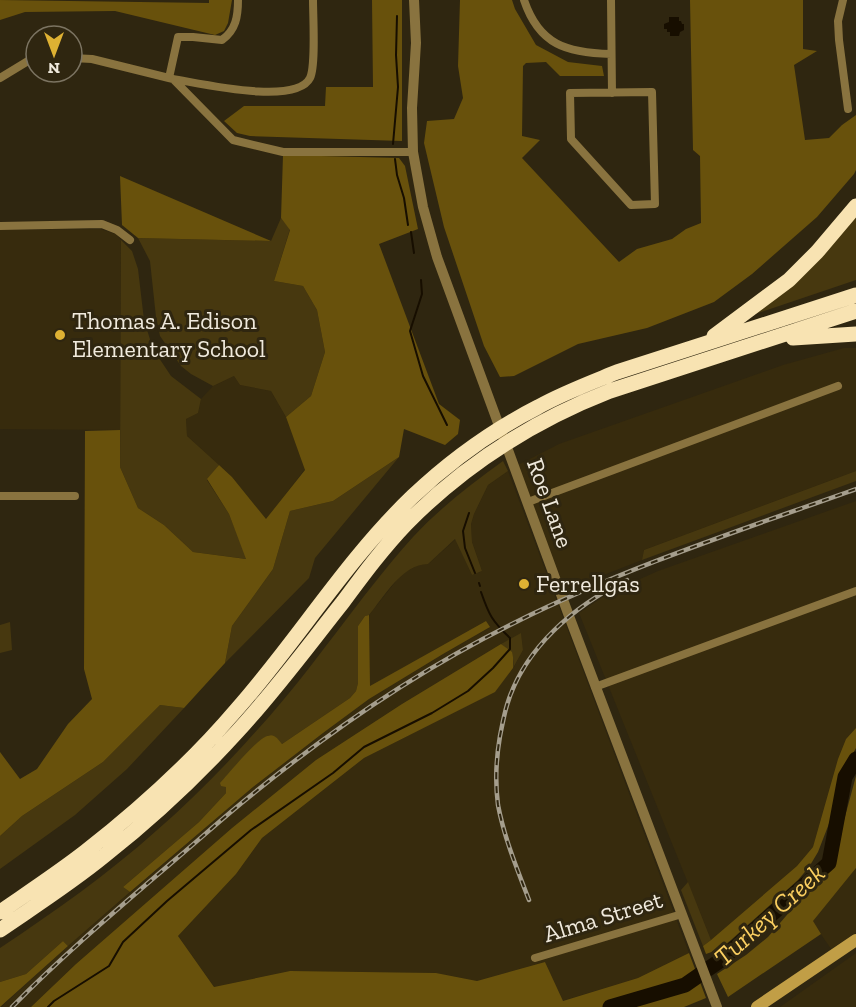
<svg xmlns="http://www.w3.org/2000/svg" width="856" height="1007" viewBox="0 0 856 1007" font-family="'Zilla Slab',serif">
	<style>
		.built { fill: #372b0d }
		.green { fill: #47380f }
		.forest { fill: #68510c }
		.water { fill: #170e00 }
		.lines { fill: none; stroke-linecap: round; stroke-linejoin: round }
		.stream { stroke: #170e00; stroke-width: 2 }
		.river { stroke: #170e00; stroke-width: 15 }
		.minor { stroke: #89733f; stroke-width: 8 }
		.tertiary { stroke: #89733f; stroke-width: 10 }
		.secondary { stroke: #c19e46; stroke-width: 12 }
		.motorway { stroke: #f8e3b2; stroke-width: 15 }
		.rail-casing { stroke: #a59e8d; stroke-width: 4.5 }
		.rail { stroke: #2f2610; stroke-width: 2; stroke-dasharray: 7; stroke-linecap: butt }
		.poi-dot { fill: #deb133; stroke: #2f2610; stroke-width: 2 }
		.labels { text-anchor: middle; stroke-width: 6; stroke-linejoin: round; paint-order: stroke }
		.poi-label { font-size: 24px; fill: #f0eadd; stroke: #2f2610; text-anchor: start }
		.street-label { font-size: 24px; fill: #f0eadd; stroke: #2f2610 }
		.water-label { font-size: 26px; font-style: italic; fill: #fbcf60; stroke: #2f2610 }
	</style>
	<rect width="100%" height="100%" fill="#2f2610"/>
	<path class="built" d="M100,229L116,234L121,240L120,430L0,429V230Z
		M844,348H856V471L644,550L642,560L565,590L518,465L559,444L783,365Z
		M234,376L240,385L271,391L286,417L305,469L266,520L232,477L187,436L186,419L198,413L201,399L213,386Z
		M508,471L689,953L638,978L562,1001L545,962L477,981L436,973L290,971L214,987L178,936L236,874L262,838L364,758L495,691L513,668L523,650L521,634L501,644L402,704L316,760L232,828L76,964L31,1007H1L68,946L253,787L323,733L369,699L443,654L489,628L486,621L370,687L369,615L404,571L409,570L420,564H428L456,539L472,575L482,571L472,542L471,524L474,514L488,485Z
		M856,501V728L846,739L838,759L813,847L797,866L711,940L579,613L609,593L658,571Z
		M856,868V933L831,949L812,921Z
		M856,953V1007H780Z"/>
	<path class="green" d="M856,213V280L755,314Z
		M281,218L290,229L274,281L303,286L317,310L325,352L311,396L286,417L271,391L240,385L234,376L213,386L191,374L181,366L160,336L156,317L150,261L138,238L271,241Z
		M121,240L132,251L138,269L144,320L153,349L171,376L201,399L198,413L186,419L187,436L219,465L207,480L229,514L247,559L193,552L164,525L138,508L120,467Z
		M399,457L315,558L309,578L225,663L232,626L273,569L290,511L333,501Z
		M503,461L508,471L488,485L474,514L471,524L472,542L482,571L472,575L455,539L428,564C402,564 384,597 369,615L365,616L358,626V683L356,691L350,698L282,744L270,735C256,738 235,774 226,787V793L199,822L123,887L130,892L68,946L63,941L26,974L0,982V948C54,912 108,874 156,831C193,799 227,764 259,728C314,668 358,598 413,537C440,508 471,484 503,461Z
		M856,471V481L642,560L644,550Z
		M10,622L12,650L0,653V625Z
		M521,633L523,650L513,668C514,654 512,653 501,644Z
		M160,705L184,708L127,769L75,815L0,869V836L22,816L103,762Z
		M688,882L711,940L703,946L681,890Z"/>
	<path class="forest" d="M0,0L209,3V0H232L228,23L224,31L215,35L115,11L25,12L0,20Z
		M372,0H402V141L250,136L237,133L224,121L244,106H325L326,87H373Z
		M460,0H512L515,9L536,45L568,62L602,66L604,76H560L546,62L526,63L523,66L522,136L540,140L522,158L619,262L637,249L672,239L686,229L701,223L700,156L693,150L690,0H803V49L817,51L794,65L805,140L829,138L842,125L856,115V170L854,174L817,217L752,274L714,302L647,328L578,344L514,376L500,377L484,346L444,227L424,143L427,121L454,119L463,98L458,66Z
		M283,155L399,158L405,166L418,229L379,244L439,404L460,420L458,434L445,445L404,429L399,457L333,501L290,511L273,569L232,626L225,663L184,708L160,705L103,762L22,816L0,836V752L20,779L37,769L68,724L92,699L84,669L85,431L120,430V467L138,508L164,525L193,552L246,559L229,514L207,479L219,465L232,477L266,519L305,470L286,417L311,396L325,352L317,310L303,286L274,281L290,230L281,218Z
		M120,176L271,241L138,238L122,225Z
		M369,615L370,686L486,621L490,627L443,654L369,699L323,733L253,787L130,892L123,887L199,822L226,793V787L221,786L220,783C229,773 257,739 267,736C274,733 278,739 282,744L350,698L356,691L358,683V626L365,616Z
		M501,644L512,652L513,657V668L495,692L364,758L262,838L236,874L178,936L214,987L290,971L436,973L477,981L545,962L563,1001L638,978L689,953L706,998L684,1007H31L76,964L232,828L316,760L402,704Z
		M856,728V748L838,780L830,821L818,852L809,867L798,880L731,940L720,949L706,954L703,946L711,940L797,866L813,847L838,759L846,739Z
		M856,776V868L813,921L821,934L728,997L717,974L746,955L768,937L804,895L834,858L841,836L843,824Z
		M63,941L68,946L0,1007V982L26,974Z"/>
	<path class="water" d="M669,17H679V21H681L682,24H684V30L680,32L679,36H670V32H667V29H664V24L669,22Z"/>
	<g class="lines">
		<path class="stream" d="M393,144L398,87L396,55L397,16
			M395,159L397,175L404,198L408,225
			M411,232L414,253
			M421,280L422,294L410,331L423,376L447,425
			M469,513L463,531L465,548L475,573
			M479,583L480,586
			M48,1007L54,1001L109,966L123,942L167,901L251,830L333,773L364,747L432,713L468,691L493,668L510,649V638C492,621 489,615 481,592"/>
		<path class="river" d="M610,1007L685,985L721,960L829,863L845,777L856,759"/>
		<path class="minor" d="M524,0C539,45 567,53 611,54
			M611,0L612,93
			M843,0L838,21L839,40L848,109
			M72,58L92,59L173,79L233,140L283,152H413
			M0,78L28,61L36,59
			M169,78L178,37H193L222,40C236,30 238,16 238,0
			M173,79C199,83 296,106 310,78C316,66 313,16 313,0
			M652,92L655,204L631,205L571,139L570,93Z
			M0,226L102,224L117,230L130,240
			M0,496H75
			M528,502L838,386
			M595,687L856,591
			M535,958L682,914"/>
		<path class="tertiary" d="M414,0L416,43L412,108L413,152L423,207L437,257L569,616L717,1007"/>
		<path class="secondary" d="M757,1007L856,940"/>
		<path class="motorway" d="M714,336L789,280L817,252L856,206
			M793,338L856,334
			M0,912C29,892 58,873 85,852C140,809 192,762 237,709C298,640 346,560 413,496C450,461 493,430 538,407C563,393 590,383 617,372L856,295
			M0,930C35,906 71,883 104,856C151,819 196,777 237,732C275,691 308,646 343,602C363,575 383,548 406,524C464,465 533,421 610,391L856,311"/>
		<defs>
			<path id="rail" d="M529,900C517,869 504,837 498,805C495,782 496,759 500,736C502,726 504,715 507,705C524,648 575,605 627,580
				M12,1007C64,954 120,907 176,859C201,838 224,817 249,797C331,730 419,670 514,623C624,568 741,530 856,489"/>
		</defs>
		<use href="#rail" class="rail-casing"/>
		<use href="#rail" class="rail"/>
	</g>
	<g class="poi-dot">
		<circle cx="60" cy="335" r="6"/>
		<circle cx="524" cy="584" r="6"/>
	</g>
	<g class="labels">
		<g class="poi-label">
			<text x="72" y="329">Thomas A. Edison<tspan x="72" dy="28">Elementary School</tspan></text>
			<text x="536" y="592">Ferrellgas</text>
		</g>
		<g class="street-label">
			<text transform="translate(550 503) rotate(70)" y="8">Roe Lane</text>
			<text transform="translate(603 917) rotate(-17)" y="8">Alma Street</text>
		</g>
		<g class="water-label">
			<text transform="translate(769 915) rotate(-42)" y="9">Turkey Creek</text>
		</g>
	</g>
	<g transform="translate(54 54) rotate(180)"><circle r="28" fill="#2f2610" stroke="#7c7462" stroke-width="1.5"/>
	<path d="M0-4.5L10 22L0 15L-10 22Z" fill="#deb133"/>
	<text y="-9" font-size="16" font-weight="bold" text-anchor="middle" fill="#f0eadd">N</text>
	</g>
</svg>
